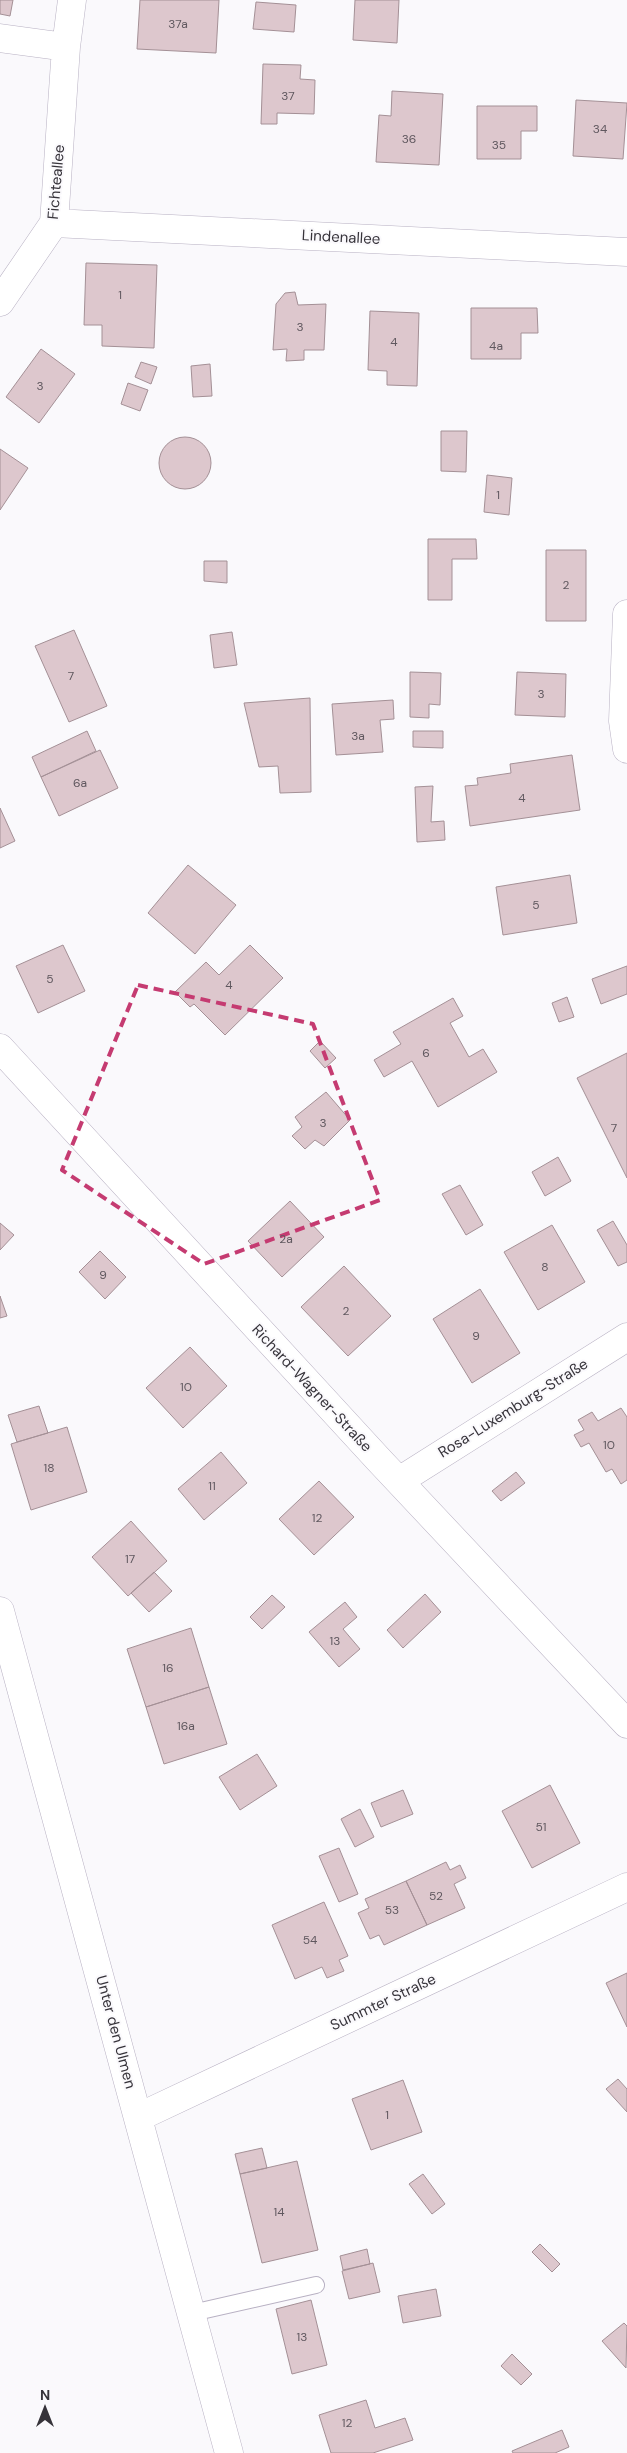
<svg xmlns="http://www.w3.org/2000/svg" width="627" height="2453" viewBox="0 0 627 2453" font-family="'DM Sans',sans-serif">
	<style>
		.building { fill: #ddc7cd; stroke: #a49096 }
		.lines { fill: none; stroke-linecap: round; stroke-linejoin: round }
		.service-casing { stroke: #b8b1c3; stroke-width: 18 }
		.minor-casing { stroke: #b8b1c3; stroke-width: 29 }
		.service { stroke: #fff; stroke-width: 16 }
		.minor { stroke: #fff; stroke-width: 28 }
		.marked { fill: none; stroke: #c53b71; stroke-width: 4; stroke-dasharray: 10 6; stroke-linejoin: round }
		.labels { text-anchor: middle; stroke-width: 4; stroke-linejoin: round; paint-order: stroke }
		.number-label { font-size: 12px; fill: #60585f }
		.street-label { font-size: 15px; fill: #36333a; stroke: #faf9fc }
	</style>
	<rect width="100%" height="100%" fill="#faf9fc"/>
	<path class="building" d="M0,0H13L10,16L0,14Z
		M140,0H219L216,53L137,49Z
		M355,0H399L397,43L353,40Z
		M256,2L296,5L294,32L253,29Z
		M263,64L301,65L300,79L315,80L314,114L277,113V124H261Z
		M392,91L443,94L439,165L376,162L379,115L391,116Z
		M576,100L627,103L623,159L573,156Z
		M477,106H537V131H521V159H477Z
		M86,263L157,265L154,348L102,346V325H84Z
		M295,292L298,305L326,304L324,350H304V360L286,361L287,349L273,350L276,304L285,293Z
		M471,308H537L538,333H521V359H471Z
		M370,311L419,313L417,386L387,385V371L368,370Z
		M41,349L75,374L39,423L6,397Z
		M141,362L157,367L151,384L135,377Z
		M210,364L212,396L193,397L191,366Z
		M128,383L148,390L140,411L121,404Z
		M441,431H467L466,472L441,471Z
		M159 463a26 26 0 1 1 52 0a26 26 0 1 1-52 0Z
		M0,449L28,468L0,510Z
		M487,475L512,478L509,515L484,512Z
		M428,539H476L477,559H452V600H428Z
		M546,550H586V621H546Z
		M204,561H227V583L204,581Z
		M74,630L107,706L69,722L35,646Z
		M232,632L237,665L214,668L210,635Z
		M410,672L441,673L440,705L429,704V718L410,717Z
		M517,672L566,674L565,717L515,715Z
		M310,698L311,792L280,793L278,766L259,767L244,703Z
		M393,700L394,719L380,720L383,752L336,755L332,704Z
		M87,731L96,751L41,777L32,757Z
		M413,731H443V748L413,747Z
		M100,750L118,788L59,816L41,777Z
		M572,755L580,810L470,826L465,786L478,785L477,778L511,773L510,764Z
		M433,786L431,822L444,821L445,840L417,842L415,787Z
		M0,808L15,841L0,848Z
		M188,865L236,905L195,954L148,913Z
		M570,875L577,923L503,935L496,887Z
		M63,945L85,991L38,1013L16,966Z
		M250,945L283,978L225,1035L194,1004L190,1007L175,992L206,962L219,975Z
		M627,966V994L601,1004L592,979Z
		M567,997L574,1017L559,1022L552,1003Z
		M453,998L463,1016L450,1023L469,1057L483,1049L497,1072L438,1107L412,1061L384,1077L374,1060L401,1044L393,1032Z
		M320,1041L336,1058L325,1068L310,1051Z
		M627,1053V1178L577,1078Z
		M326,1092L350,1120L324,1146L315,1140L305,1149L292,1136L302,1127L295,1117Z
		M558,1157L571,1181L545,1196L532,1172Z
		M460,1185L483,1225L466,1235L442,1194Z
		M290,1201L324,1237L282,1277L248,1241Z
		M613,1221L627,1245V1262L618,1266L597,1230Z
		M0,1223L14,1235L0,1250Z
		M552,1225L585,1282L538,1310L504,1252Z
		M100,1251L126,1277L105,1299L79,1272Z
		M344,1266L391,1316L348,1356L301,1307Z
		M480,1289L520,1353L472,1383L433,1319Z
		M0,1296L7,1316L0,1318Z
		M190,1347L227,1386L183,1428L146,1388Z
		M39,1406L48,1433L17,1442L8,1415Z
		M621,1408L627,1417V1480L621,1484L612,1469L606,1472L589,1443L581,1447L574,1435L584,1430L578,1420L592,1412L598,1421Z
		M67,1427L87,1492L31,1510L11,1444Z
		M221,1452L247,1483L204,1520L178,1489Z
		M516,1472L525,1483L501,1501L492,1491Z
		M319,1481L354,1517L314,1555L279,1519Z
		M131,1521L167,1561L128,1596L92,1557Z
		M154,1572L172,1591L149,1612L131,1593Z
		M425,1594L441,1612L403,1648L387,1630Z
		M272,1595L285,1607L262,1629L250,1617Z
		M345,1602L357,1617L343,1629L360,1649L339,1667L309,1632Z
		M191,1628L209,1687L146,1707L127,1649Z
		M209,1687L227,1744L164,1764L146,1707Z
		M257,1754L277,1786L240,1810L219,1777Z
		M550,1785L580,1843L532,1868L502,1811Z
		M403,1790L413,1814L381,1827L371,1803Z
		M360,1809L374,1837L355,1847L341,1819Z
		M339,1848L358,1894L339,1902L319,1856Z
		M446,1862L450,1870L460,1865L466,1878L454,1884L465,1908L427,1925L406,1881Z
		M406,1881L427,1925L384,1945L379,1935L370,1939L358,1913L369,1908L365,1899Z
		M324,1902L348,1956L339,1960L344,1971L327,1978L322,1967L295,1979L272,1925Z
		M627,1973V2027L606,1983Z
		M618,2079L627,2089V2112L606,2089Z
		M403,2080L422,2132L371,2150L352,2099Z
		M262,2148L267,2168L240,2174L235,2154Z
		M297,2161L318,2250L262,2263L240,2174Z
		M423,2174L445,2204L432,2214L409,2184Z
		M540,2244L560,2264L552,2272L532,2252Z
		M367,2249L370,2264L343,2270L340,2256Z
		M373,2263L380,2292L349,2299L342,2271Z
		M436,2289L441,2316L403,2323L398,2296Z
		M311,2300L327,2365L292,2374L276,2309Z
		M624,2323L627,2326L626,2368L602,2341Z
		M512,2354L532,2374L521,2385L501,2366Z
		M366,2400L375,2428L405,2418L413,2440L373,2453H331L319,2415Z
		M562,2430L569,2447L555,2453H513L512,2451Z"/>
	<g class="lines">
		<defs>
			<path id="service" d="M192,2313L316,2285"/>
			<path id="minor" d="M0,38L66,47
				M54,223L627,252
				M0,302L54,223L66,47L72,0
				M627,614L623,721L627,749
				M0,1048L378,1459L627,1724
				M399,1481L627,1337
				M0,1611L229,2453
				M139,2117L627,1887"/>
		</defs>
		<use href="#service" class="service-casing"/>
		<use href="#minor" class="minor-casing"/>
		<use href="#service" class="service"/>
		<use href="#minor" class="minor"/>
	</g>
	<path class="marked" d="M138,985L313,1024L380,1200L204,1264L62,1170Z"/>
	<g class="labels">
		<g class="number-label">
			<text x="178" y="28">37a</text>
			<text x="288" y="100">37</text>
			<text x="600" y="133">34</text>
			<text x="409" y="143">36</text>
			<text x="499" y="149">35</text>
			<text x="120" y="299">1</text>
			<text x="300" y="331">3</text>
			<text x="394" y="346">4</text>
			<text x="496" y="350">4a</text>
			<text x="40" y="390">3</text>
			<text x="498" y="499">1</text>
			<text x="566" y="589">2</text>
			<text x="71" y="680">7</text>
			<text x="541" y="698">3</text>
			<text x="358" y="740">3a</text>
			<text x="80" y="787">6a</text>
			<text x="522" y="802">4</text>
			<text x="536" y="909">5</text>
			<text x="50" y="983">5</text>
			<text x="229" y="989">4</text>
			<text x="426" y="1057">6</text>
			<text x="323" y="1127">3</text>
			<text x="614" y="1132">7</text>
			<text x="286" y="1243">2a</text>
			<text x="545" y="1271">8</text>
			<text x="103" y="1279">9</text>
			<text x="346" y="1315">2</text>
			<text x="476" y="1340">9</text>
			<text x="186" y="1391">10</text>
			<text x="609" y="1449">10</text>
			<text x="49" y="1472">18</text>
			<text x="212" y="1490">11</text>
			<text x="317" y="1522">12</text>
			<text x="130" y="1563">17</text>
			<text x="335" y="1645">13</text>
			<text x="168" y="1672">16</text>
			<text x="186" y="1730">16a</text>
			<text x="541" y="1831">51</text>
			<text x="436" y="1900">52</text>
			<text x="392" y="1914">53</text>
			<text x="310" y="1944">54</text>
			<text x="387" y="2119">1</text>
			<text x="279" y="2216">14</text>
			<text x="302" y="2341">13</text>
			<text x="347" y="2427">12</text>
		</g>
		<g class="street-label">
			<text transform="translate(56 182) rotate(-85)" y="5">Fichteallee</text>
			<text transform="translate(341 237) rotate(3)" y="5">Lindenallee</text>
			<text transform="translate(312 1388) rotate(47)" y="5">Richard-Wagner-Straße</text>
			<text transform="translate(513 1408) rotate(-32)" y="5">Rosa-Luxemburg-Straße</text>
			<text transform="translate(383 2002) rotate(-25)" y="5">Summter Straße</text>
			<text transform="translate(116 2032) rotate(75)" y="5">Unter den Ulmen</text>
		</g>
	</g>
	<g transform="translate(45 2408)" stroke="#faf9fc" stroke-width="4" paint-order="stroke">
	<path d="M0-4L9 19L0 12L-9 19Z" fill="#36333a"/>
	<text y="-8" font-size="14" font-weight="bold" text-anchor="middle" fill="#36333a">N</text>
	</g>
</svg>
